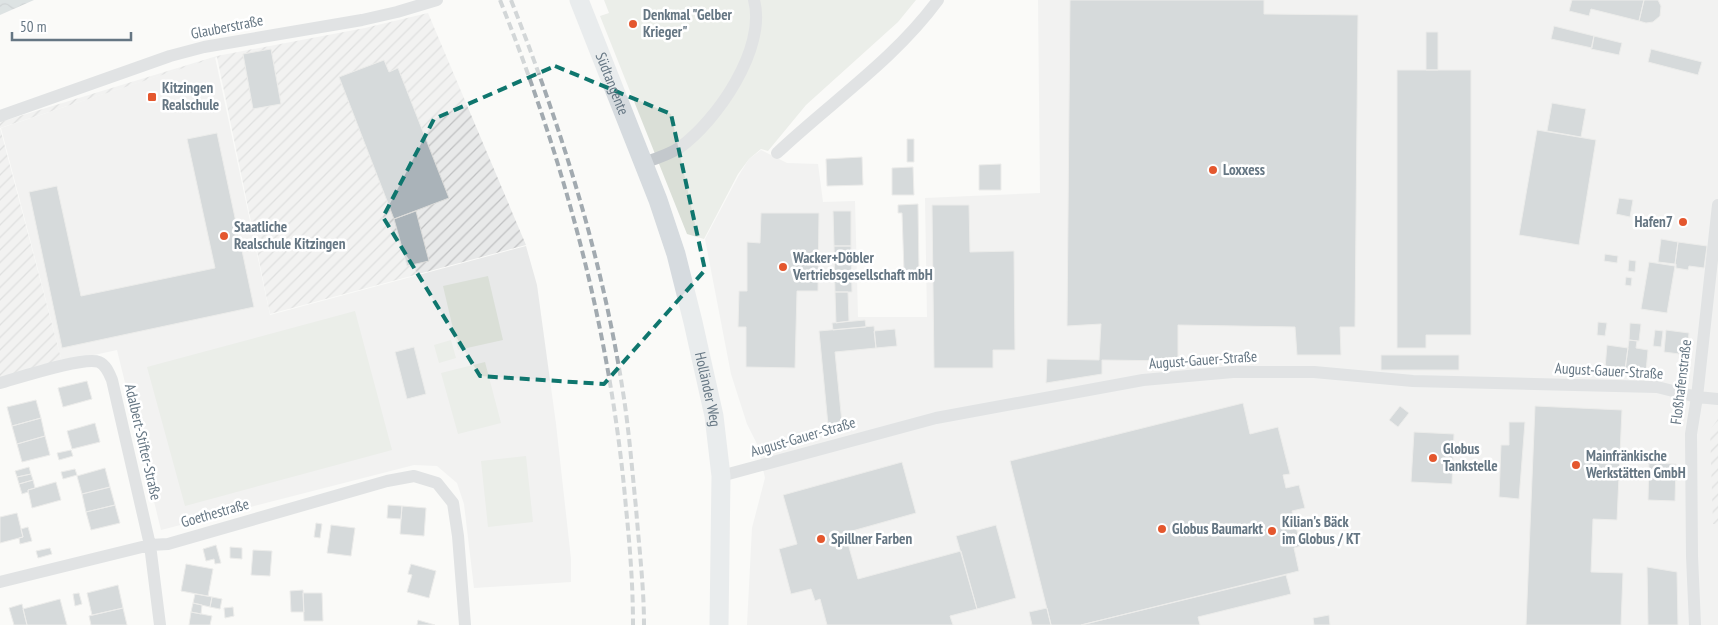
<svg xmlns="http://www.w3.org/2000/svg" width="1718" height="625" viewBox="0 0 1718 625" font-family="'PT Sans Narrow',sans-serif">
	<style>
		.built { fill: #e8e9e9 }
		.industrial { fill: url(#industrial-furrows) }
		.green { fill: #dadfd7 }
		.water { fill: url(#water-waves) }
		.building { fill: #aab3b9; stroke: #dcdcda }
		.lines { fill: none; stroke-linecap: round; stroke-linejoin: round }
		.minor { stroke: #c3c8cc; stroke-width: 12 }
		.secondary { stroke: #d6dbdf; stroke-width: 19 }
		.rail { stroke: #a2aab0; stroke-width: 4; stroke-dasharray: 8 4; stroke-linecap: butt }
		.marked { fill: none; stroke: #0f766e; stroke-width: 4; stroke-dasharray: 10 6; stroke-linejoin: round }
		.poi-dot { fill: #e4572e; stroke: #fff; stroke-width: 2 }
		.labels { text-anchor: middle; stroke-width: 5; stroke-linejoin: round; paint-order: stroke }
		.poi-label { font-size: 15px; font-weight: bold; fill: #657683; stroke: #fff; text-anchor: start }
		.street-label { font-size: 15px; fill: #657683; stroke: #fff }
	</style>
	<defs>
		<pattern id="industrial-furrows" width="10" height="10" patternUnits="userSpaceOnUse" patternTransform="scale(1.25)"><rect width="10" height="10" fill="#e8e9e9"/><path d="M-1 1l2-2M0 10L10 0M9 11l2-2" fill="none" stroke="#c0c1c2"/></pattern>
		<pattern id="water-waves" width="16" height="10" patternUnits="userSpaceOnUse" patternTransform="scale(1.25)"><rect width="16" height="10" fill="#bbc7cb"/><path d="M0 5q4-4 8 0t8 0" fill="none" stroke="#9ca6aa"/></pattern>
	</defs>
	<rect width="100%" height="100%" fill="#fafaf8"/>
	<path class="built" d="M1038,0H1718V625H747L752,528L765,478L758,446L747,424L731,374L705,239L739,175L749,159L761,150L787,163L818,164L823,202L855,201L858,317H927L925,198L1040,193Z
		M215,57L270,315L526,246L537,285L556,424L571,559V582L474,588L464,504L457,483L437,466L414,465L161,530L117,350L62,362L1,128Z"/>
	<path class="industrial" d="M428,13L526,245L270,314L217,57L0,128L62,362L0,378V122L217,56L365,28Z
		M1718,419V524H1713L1710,430Z"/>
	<path class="green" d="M604,0H916L898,22L806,105L768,151L761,149L749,159L738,174L704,239L687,234L600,16L609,13Z
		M488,276L503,340L458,350L443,286Z
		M355,311L392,450L185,506L147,367Z
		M451,340L456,358L439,363L434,345Z
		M485,362L501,423L458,434L441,373Z
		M526,456L533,522L488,527L481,461Z"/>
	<path class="water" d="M0,0H34L0,15Z"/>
	<path class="building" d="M1070,0H1264V14L1358,15L1355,327H1340L1341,355H1297L1295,327L1178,325V361L1102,360V374L1046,383L1047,359L1099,360L1101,324L1067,326Z
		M1572,0H1644L1639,21L1591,9L1589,16L1569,11Z
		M1644,0H1658L1661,6L1660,16L1653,22L1646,23L1639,21Z
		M1554,26L1594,36L1592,48L1551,39Z
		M1426,32H1438V70H1426Z
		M1594,36L1622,43L1619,55L1591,49Z
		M271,49L281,104L253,109L243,54Z
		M1651,49L1702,62L1698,75L1648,62Z
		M384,60L389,72L398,68L449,198L394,219L339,77Z
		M1397,70H1471V335H1426V348H1397Z
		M1552,103L1586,109L1581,137L1547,131Z
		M1537,130L1596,140L1579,245L1519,235Z
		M217,133L254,307L62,348L29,192L57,186L81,296L215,268L187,139Z
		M907,139H914V162H907Z
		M862,157L863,185L827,186L826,159Z
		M1001,164V190H979V165Z
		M913,167L914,195H892V168Z
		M1619,198L1633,200L1630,217L1616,214Z
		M918,204L919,271H904L902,213H898V205Z
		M932,205H969L970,252L1014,251L1015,350H993V368H934Z
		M416,211L429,261L407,266L394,219Z
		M833,211H851V246H834Z
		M761,213H819L818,291H797L795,368L746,367V327H738L739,291H747V242L760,243Z
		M1661,239L1678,242L1675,264L1658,262Z
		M1678,242L1707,246L1704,268L1689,266L1688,270L1676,268V264H1675Z
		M834,246H851L852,292H835Z
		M1605,254L1618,256L1617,263L1604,261Z
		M1629,260L1636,261L1635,272L1628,271Z
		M1649,262L1675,266L1667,313L1641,309Z
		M1626,277L1632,278L1631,286L1625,285Z
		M835,292H848L849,321L836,323Z
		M865,320L866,327L833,330L832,323Z
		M1598,322L1607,323L1605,336L1597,335Z
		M1630,323L1641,324L1639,341L1629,340Z
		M874,326L876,348L835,352L842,423L828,425L819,331Z
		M895,329L897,346L876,348L874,331Z
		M1655,330L1663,331L1661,347L1653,346Z
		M1666,330L1689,333L1687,355L1664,352Z
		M1629,340L1637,341L1636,348L1648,350L1646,372L1625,370Z
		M1607,345L1628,348L1625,370L1605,368Z
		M414,347L426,394L407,399L395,352Z
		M1381,355H1459V370H1381Z
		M87,381L92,399L63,407L58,388Z
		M36,400L41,418L12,426L7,407Z
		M1243,403L1250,434L1278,427L1290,474L1283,475L1286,488L1299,485L1305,508L1292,511L1301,546L1294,548L1299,571L1081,625H1051L1010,461Z
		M1400,406L1409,413L1398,427L1389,420Z
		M1535,406L1622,410L1617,520L1593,519L1591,572L1623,573L1621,625H1526Z
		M41,418L45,436L17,444L12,426Z
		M1509,422H1525L1519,499L1499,497L1501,445H1509Z
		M95,423L100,442L72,449L67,431Z
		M1414,432L1454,434L1452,484L1411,482Z
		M45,436L50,455L22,462L17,444Z
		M71,450L73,456L59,460L57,453Z
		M902,462L916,513L845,533L858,579L961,551L977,609L950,616L953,625H827L820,599L815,601L811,589L791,594L779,549L797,544L783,495Z
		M1649,463L1676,464L1675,501L1648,500Z
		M29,467L31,474L17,477L15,471Z
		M105,468L110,487L82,494L77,476Z
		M75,469L77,475L63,479L61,472Z
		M31,474L33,480L19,484L17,477Z
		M33,480L35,488L28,490V492L22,494L19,484Z
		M56,482L61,500L32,508L28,490Z
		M110,487L115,505L86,512L82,494Z
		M115,505L120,523L91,530L86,512Z
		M388,505L402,506L401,519L387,518Z
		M402,506L426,508L424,536L400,534Z
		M17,513L23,537L0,543V517Z
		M316,523L322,524L320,538L314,537Z
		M331,525L355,528L351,556L327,553Z
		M996,525L1016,598L977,609L956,536Z
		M28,527L32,541L20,544L19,538L23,537L21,529Z
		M216,545L221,563L215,564L214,559L206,561L203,549Z
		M230,547L242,548V559L230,558Z
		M50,548L52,554L38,558L36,551Z
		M253,550L272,551L270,576L251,575Z
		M186,564L213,569L208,596L181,591Z
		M411,564L436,571L429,598L407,592L412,575L408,574Z
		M1647,567L1677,572L1678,625H1648Z
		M1286,575L1291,594L1198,617L1200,625H1081Z
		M118,585L123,608L92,615L87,593Z
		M303,590L304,612H291L290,591Z
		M79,593L82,604L75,606L73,594Z
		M303,593H322L323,621H304Z
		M195,594L212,597L210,607L193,603Z
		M212,597L222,599L220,609L210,607Z
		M60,599L67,625H27L23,609Z
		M193,603L202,605L201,614L191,612Z
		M22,604L27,625H14L9,608Z
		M233,607L234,616L225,618L224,608Z
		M123,608L127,625H91L89,616Z
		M1047,608L1051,625H1032L1029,612Z
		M191,612L212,616L210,625H189Z
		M1329,615L1330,625H1314L1313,618Z
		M418,620L435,625H417Z"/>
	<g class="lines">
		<path class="minor" d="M0,116L170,56L204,47L362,20L397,12L437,0
			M777,153C831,102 894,60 938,0
			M643,163C655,159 668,155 679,148C717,121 767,48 754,0
			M0,383C18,378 84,356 99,362C106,365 109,373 112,380L150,545L160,625
			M721,476L936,418L1143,380L1233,372H1314L1413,381L1657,387L1697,397L1718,399
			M0,582L150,545L168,544L387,481L414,476L437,483L453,503L458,536L465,625
			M1695,625L1692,556L1691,434L1697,397L1718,205"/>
		<path class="secondary" id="s1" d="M579,0L658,200L676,254L693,322L714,416L721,476L719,625"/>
		<path class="rail" d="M500,0C565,163 611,333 626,508C630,547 633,586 633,625
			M511,0C561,127 602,257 623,392C629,430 632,469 636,508C639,547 644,586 644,625"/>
	</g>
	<path d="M0 0H1718V625H0ZM555,66L671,114L705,270L604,384L480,376L383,217L434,119Z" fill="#fafaf8" fill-opacity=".55" fill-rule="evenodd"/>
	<path class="marked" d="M555,66L671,114L705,270L604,384L480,376L383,217L434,119Z"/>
	<g class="poi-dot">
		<circle cx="633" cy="24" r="5"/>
		<rect x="147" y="92" width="10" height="10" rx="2.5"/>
		<circle cx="1213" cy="170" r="5"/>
		<circle cx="1683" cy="222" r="5"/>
		<circle cx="224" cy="236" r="5"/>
		<circle cx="783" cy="267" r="5"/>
		<circle cx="1433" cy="458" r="5"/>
		<circle cx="1576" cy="465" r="5"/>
		<circle cx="1162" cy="529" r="5"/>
		<circle cx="1272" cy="531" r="5"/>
		<circle cx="821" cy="539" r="5"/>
	</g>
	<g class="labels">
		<g class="poi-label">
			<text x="643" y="20">Denkmal "Gelber<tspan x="643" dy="17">Krieger"</tspan></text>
			<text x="162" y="93">Kitzingen<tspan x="162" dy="17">Realschule</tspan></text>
			<text x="1223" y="175">Loxxess</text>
			<text x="1673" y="227" text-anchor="end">Hafen7</text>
			<text x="234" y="232">Staatliche<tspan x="234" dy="17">Realschule Kitzingen</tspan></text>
			<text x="793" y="263">Wacker+Döbler<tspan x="793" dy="17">Vertriebsgesellschaft mbH</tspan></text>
			<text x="1443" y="454">Globus<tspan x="1443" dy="17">Tankstelle</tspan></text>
			<text x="1586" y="461">Mainfränkische<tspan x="1586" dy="17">Werkstätten GmbH</tspan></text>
			<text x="1282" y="527">Kilian's Bäck<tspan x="1282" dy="17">im Globus / KT</tspan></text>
			<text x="1172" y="534">Globus Baumarkt</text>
			<text x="831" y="544">Spillner Farben</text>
		</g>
		<g class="street-label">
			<text transform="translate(227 27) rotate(-11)" y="5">Glauberstraße</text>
			<text dy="5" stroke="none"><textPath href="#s1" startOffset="90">Südtangente</textPath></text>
			<text transform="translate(1203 360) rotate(-4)" y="5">August-Gauer-Straße</text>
			<text transform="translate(1609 371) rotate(3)" y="5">August-Gauer-Straße</text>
			<text transform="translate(1681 382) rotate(-83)" y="5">Floßhafenstraße</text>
			<text dy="5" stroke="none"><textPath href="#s1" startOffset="411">Holländer Weg</textPath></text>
			<text transform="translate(803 437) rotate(-16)" y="5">August-Gauer-Straße</text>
			<text transform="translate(143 442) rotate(77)" y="5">Adalbert-Stifter-Straße</text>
			<text transform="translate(215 513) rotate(-16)" y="5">Goethestraße</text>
		</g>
	</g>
	<path d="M12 32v8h119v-8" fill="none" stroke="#657683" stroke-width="2.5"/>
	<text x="20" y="32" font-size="15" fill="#657683" stroke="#ffffff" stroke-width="4" paint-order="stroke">50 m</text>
</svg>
